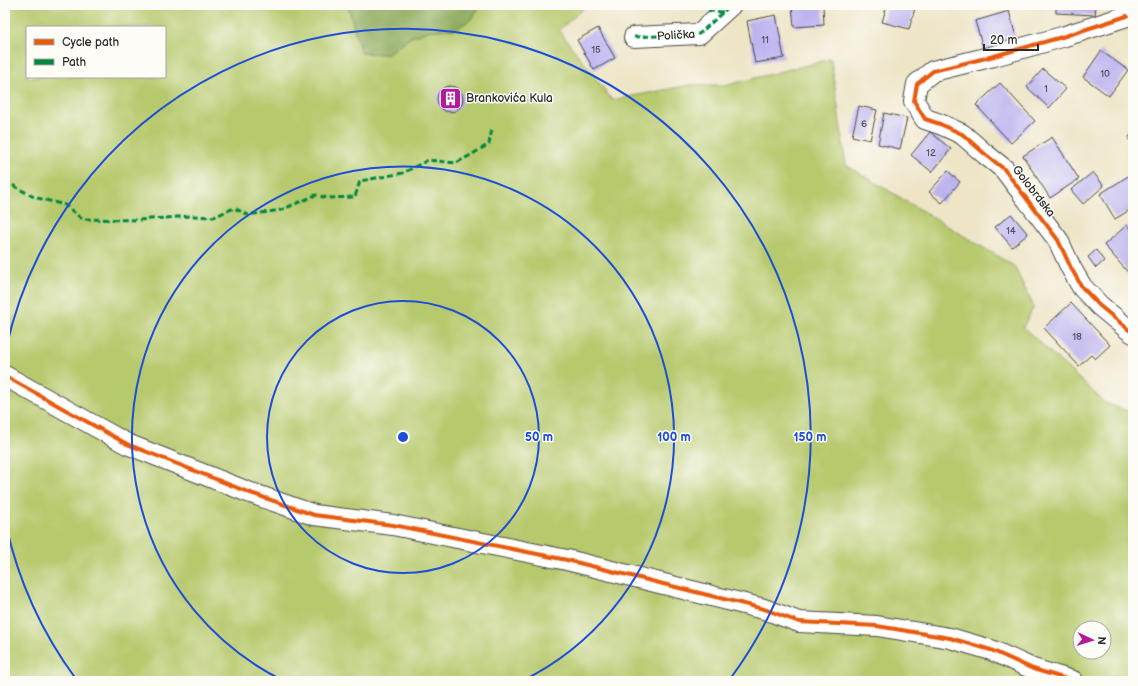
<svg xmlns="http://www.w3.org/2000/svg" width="1138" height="686" viewBox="0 0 1138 686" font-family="'Balsamiq Sans',sans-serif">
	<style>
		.green { fill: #b7c96d; stroke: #717a4c; fill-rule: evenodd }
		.forest { fill: #91ad60; stroke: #5e6c46 }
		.building { fill: #bcb3ef }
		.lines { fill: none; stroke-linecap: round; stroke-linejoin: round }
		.street-casing { stroke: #484742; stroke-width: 22 }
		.street { stroke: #fff; stroke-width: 20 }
		.quiet { stroke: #00873e; stroke-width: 3; stroke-dasharray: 6 3; stroke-linecap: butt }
		.cycleway-casing { stroke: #fdfcf7; stroke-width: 6 }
		.cycleway { stroke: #e8590c; stroke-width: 4 }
		.ring { fill: none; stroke: #1d4ed8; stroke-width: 2 }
		.labels { text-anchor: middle; stroke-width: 3; stroke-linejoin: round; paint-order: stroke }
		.number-label { font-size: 10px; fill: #4f4d5c }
		.street-label { font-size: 12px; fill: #2b2b2b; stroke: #fdfcf7 }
		.poi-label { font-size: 12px; fill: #2b2b2b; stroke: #fdfcf7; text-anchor: start }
		.centre { fill: #1d4ed8; stroke: #fdfcf7; stroke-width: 2 }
		.ring-label { font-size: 12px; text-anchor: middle; font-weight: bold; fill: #1d4ed8; stroke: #fdfcf7; stroke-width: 3; stroke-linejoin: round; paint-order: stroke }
	</style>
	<rect width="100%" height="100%" fill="#fdfcf7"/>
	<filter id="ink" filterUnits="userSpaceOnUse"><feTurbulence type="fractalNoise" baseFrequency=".025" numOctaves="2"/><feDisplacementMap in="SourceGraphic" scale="8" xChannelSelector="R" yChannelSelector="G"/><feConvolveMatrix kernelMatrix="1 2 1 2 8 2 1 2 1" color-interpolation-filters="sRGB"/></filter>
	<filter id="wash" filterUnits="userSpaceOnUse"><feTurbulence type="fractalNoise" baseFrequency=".012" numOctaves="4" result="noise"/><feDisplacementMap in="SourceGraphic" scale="16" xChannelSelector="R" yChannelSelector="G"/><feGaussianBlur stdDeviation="0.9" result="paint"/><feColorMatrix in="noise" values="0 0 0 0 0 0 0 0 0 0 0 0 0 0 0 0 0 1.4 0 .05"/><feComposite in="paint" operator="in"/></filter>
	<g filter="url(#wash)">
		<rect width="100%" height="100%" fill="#eee5c7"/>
		<path class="green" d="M5,5H348L361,53L387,54L411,37L431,30L456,29L471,19L481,5H587L559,30L612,100L690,85H727L831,59L846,165L1014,266L1034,307L1023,327L1105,403L1133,413V681H1081L1034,666L834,621L315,512L129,442L5,373ZM27,27H165V77H27ZM1080,628H1104V652H1080Z
			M5,379L247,494L763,612L950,641L1065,681H5Z"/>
		<path class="forest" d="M348,5H481L471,19L456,29L431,30L411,37L387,54L361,53Z"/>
		<g id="blocks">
			<path class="building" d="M792,5H823L824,25L794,27Z
				M887,5H916L909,29L882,22Z
				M1056,5H1096L1095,15L1056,13Z
				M1009,11L1018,44L985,54L975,21Z
				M776,15L784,58L755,63L747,21Z
				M598,28L615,58L594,70L577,40Z
				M1101,51L1128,70L1109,96L1083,77Z
				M1043,69L1066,89L1049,108L1027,87Z
				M1000,83L1035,121L1011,143L976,105Z
				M437 99a13 13 0 1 1 26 0a13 13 0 1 1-26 0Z
				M859,106L877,110L870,140L852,136Z
				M884,113L907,118L900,149L878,144Z
				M1133,131V142L1128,139Z
				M930,132L951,149L932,172L911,155Z
				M1052,137L1079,179L1050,198L1023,156Z
				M948,171L960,182L942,203L929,192Z
				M1093,172L1104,186L1083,204L1071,190Z
				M1133,173V208L1115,219L1100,194Z
				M1011,214L1028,234L1012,247L995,227Z
				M1127,225L1133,232V278L1104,245Z
				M1096,250L1104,261L1096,268L1088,257Z
				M1071,303L1110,345L1095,359L1091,355L1079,366L1044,328Z"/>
		</g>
	</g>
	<g filter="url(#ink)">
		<use href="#blocks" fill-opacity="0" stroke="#484742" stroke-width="1"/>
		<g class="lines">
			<defs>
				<path id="street" d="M1127,16L1062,37L994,56L933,71L917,84L914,101L925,119L940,124L962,134L985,154L1004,169L1058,240L1071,268L1082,287L1100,306L1129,330L1133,333
					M634,37L699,34L731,5
					M5,376L127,444L248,492L314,515L393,525L567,560L764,609L799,622L877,626L950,638L991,650L1033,669L1073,681"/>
			</defs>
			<use href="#street" class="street-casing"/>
			<use href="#street" class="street"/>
			<path class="quiet" d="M701,5L710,11L723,12
				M634,37L699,34L731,5
				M5,181L34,197L65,205L82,219L138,220L191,216L214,217L234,208L248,215L281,210L316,195L327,198L355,197L360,181L403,173L428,160L456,163L471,155L489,144L492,129"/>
			<defs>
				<path id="cycleway" d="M1127,16L1062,37L994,56L933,71L917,84L914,101L925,119L940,124L962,134L985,154L1004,169L1058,240L1071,268L1082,287L1100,306L1129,330L1133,333
					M5,376L127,444L248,492L314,515L393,525L567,560L764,609L799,622L877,626L950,638L991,650L1033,669L1073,681"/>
			</defs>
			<use href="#cycleway" class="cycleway-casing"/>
			<use href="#cycleway" class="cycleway"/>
		</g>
	</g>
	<g class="ring">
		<circle cx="403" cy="437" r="136"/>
		<path d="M284 681A271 271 0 1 1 522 681"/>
		<path d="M76 679A407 407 0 0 1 6 525M6 349A407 407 0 1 1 730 679"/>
	</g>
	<defs>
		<symbol id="building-square" viewBox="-11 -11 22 22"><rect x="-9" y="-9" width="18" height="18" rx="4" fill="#b5179e" stroke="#fdfcf7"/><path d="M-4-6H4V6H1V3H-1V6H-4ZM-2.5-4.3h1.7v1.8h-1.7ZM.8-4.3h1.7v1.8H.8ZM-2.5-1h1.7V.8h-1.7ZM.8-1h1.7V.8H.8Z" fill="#fff"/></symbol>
	</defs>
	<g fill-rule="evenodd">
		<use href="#building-square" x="438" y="86" width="25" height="25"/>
	</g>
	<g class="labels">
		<g class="number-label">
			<text x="765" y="43">11</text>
			<text x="596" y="53">15</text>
			<text x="1105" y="77">10</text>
			<text x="1046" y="92">1</text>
			<text x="864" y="127">6</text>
			<text x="931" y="156">12</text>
			<text x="1011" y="234">14</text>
			<text x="1077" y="340">18</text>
		</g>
		<g class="street-label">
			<text transform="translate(676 35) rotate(-4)" y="4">Polička</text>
			<text transform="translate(1034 191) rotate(52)" y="4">Golobrdska</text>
		</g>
		<g class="poi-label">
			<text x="466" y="102">Brankovića Kula</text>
		</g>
	</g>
	<circle cx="403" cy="437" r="6" class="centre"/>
	<g class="ring-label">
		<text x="539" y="441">50 m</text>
		<text x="674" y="441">100 m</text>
		<text x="810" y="441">150 m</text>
	</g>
	<rect width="1138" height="686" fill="none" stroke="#fdfcf7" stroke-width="20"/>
	<rect x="26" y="26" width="140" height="52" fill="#fdfcf7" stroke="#a9a8a5"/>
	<rect x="34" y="39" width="20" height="6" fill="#e8590c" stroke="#a9a8a5"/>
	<text x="62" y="46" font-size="12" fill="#2b2b2b">Cycle path</text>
	<rect x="34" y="59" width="20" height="6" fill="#00873e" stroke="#a9a8a5"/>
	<text x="62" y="66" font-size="12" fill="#2b2b2b">Path</text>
	<g transform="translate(1092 640) rotate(94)"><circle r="19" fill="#fdfcf7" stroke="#a9a8a5"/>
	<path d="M0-3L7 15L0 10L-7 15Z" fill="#b5179e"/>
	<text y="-6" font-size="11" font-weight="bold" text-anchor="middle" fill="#2b2b2b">N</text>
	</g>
	<path d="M984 44v6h54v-6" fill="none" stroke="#2b2b2b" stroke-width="2"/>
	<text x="990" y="44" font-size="12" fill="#2b2b2b" stroke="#fdfcf7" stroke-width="3" paint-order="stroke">20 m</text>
</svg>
